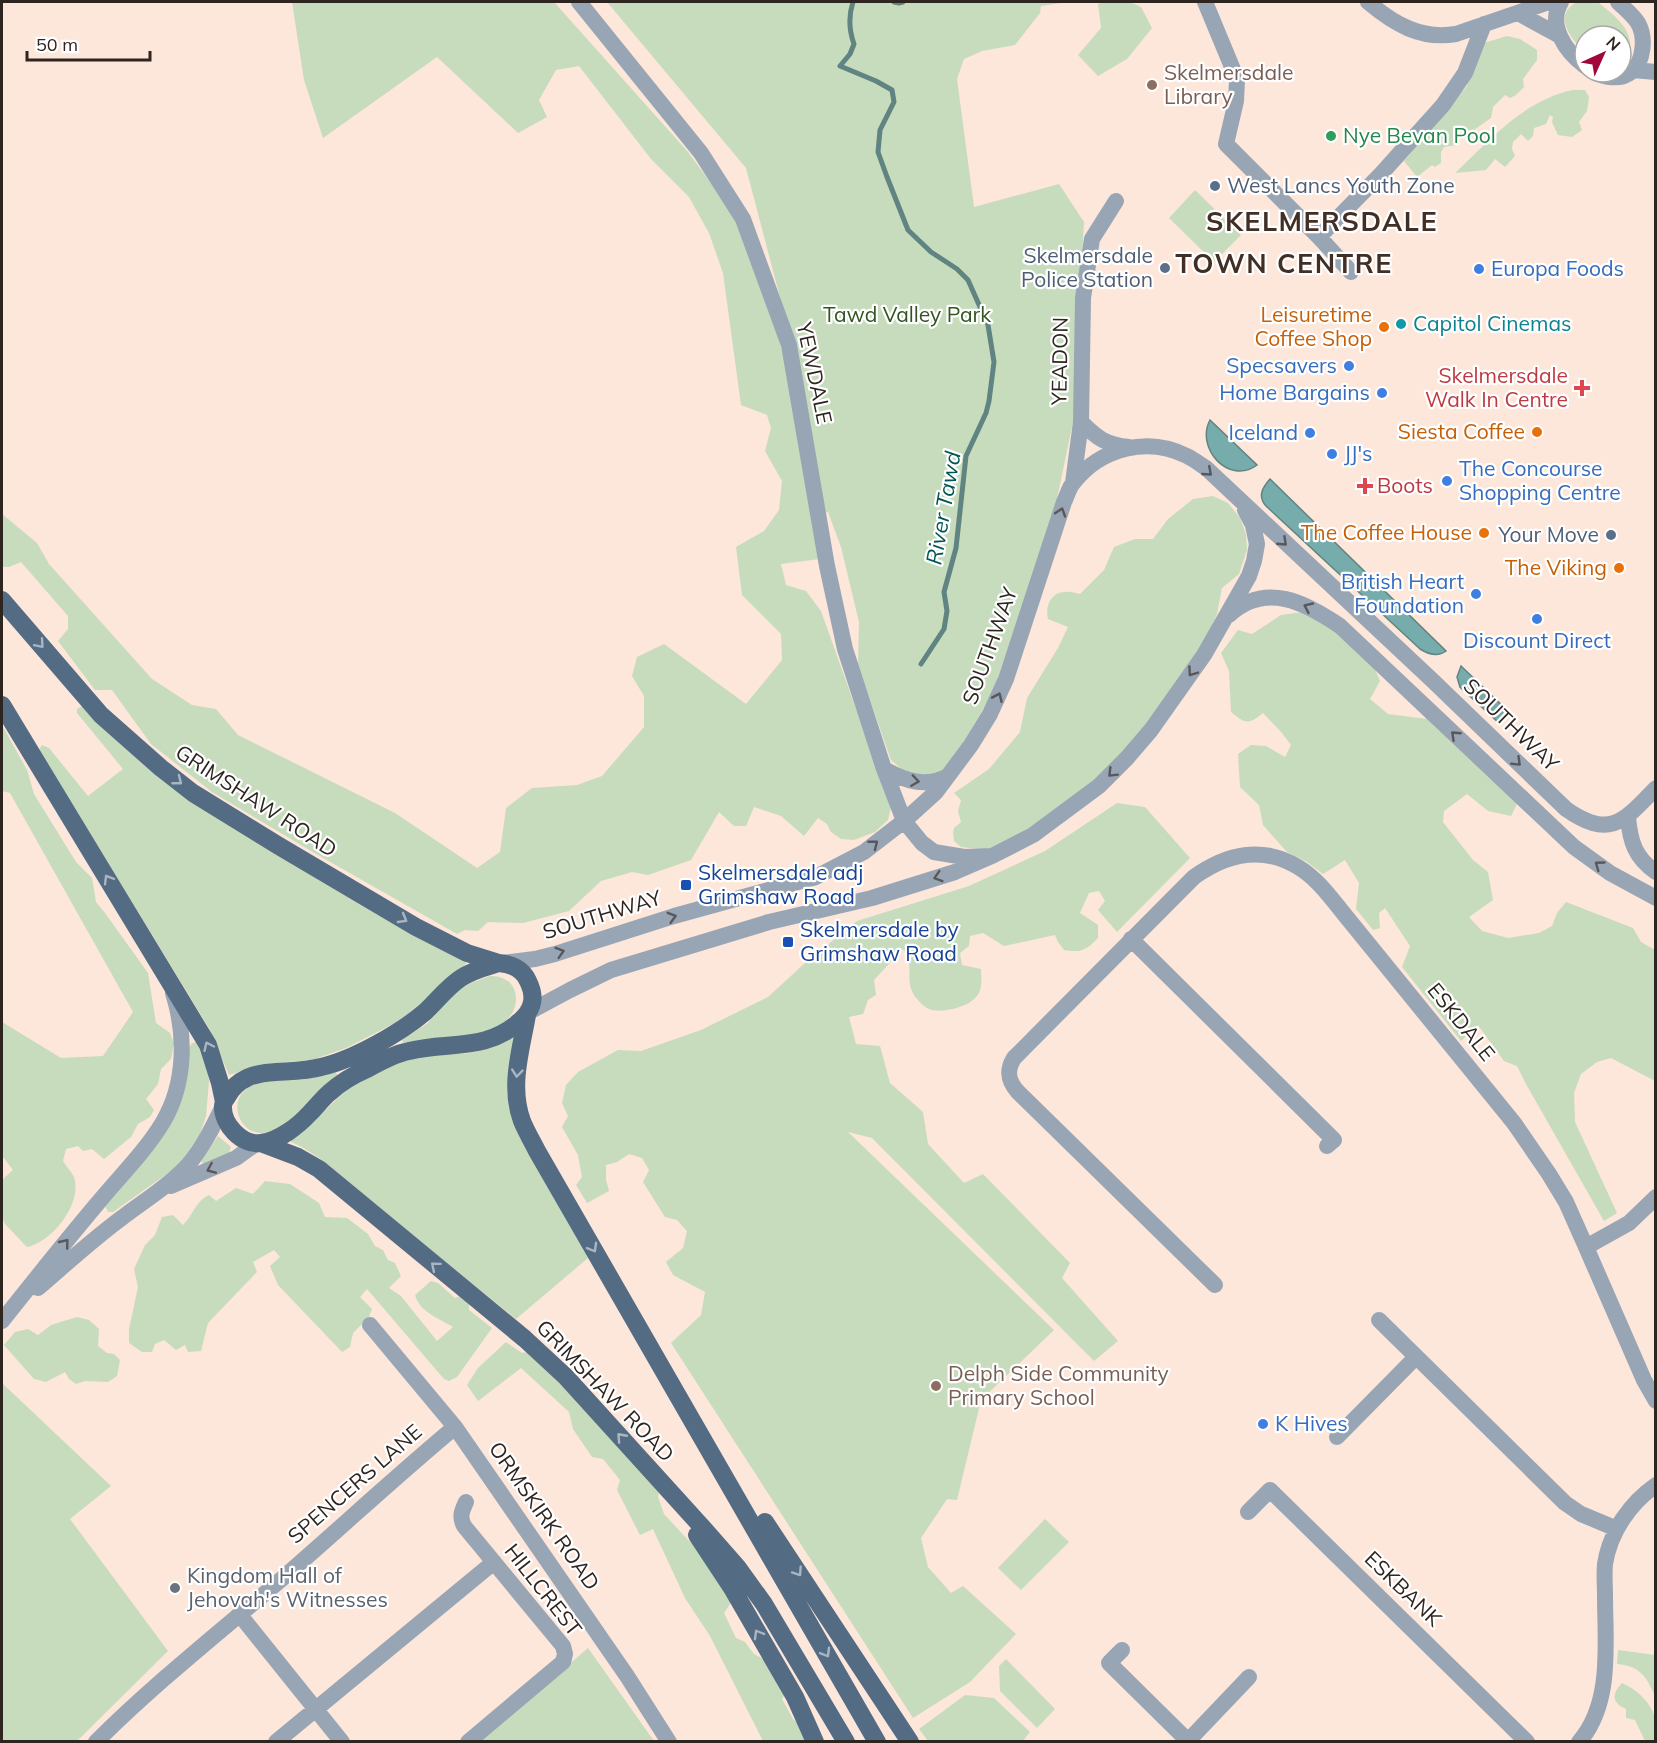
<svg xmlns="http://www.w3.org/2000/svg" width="1657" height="1743" viewBox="0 0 1657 1743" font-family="Mulish,sans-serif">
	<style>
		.green { fill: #c7dcbd }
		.water { fill: #76acac; stroke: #608482; stroke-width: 1.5 }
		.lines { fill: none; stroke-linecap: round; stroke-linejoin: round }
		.stream { stroke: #608482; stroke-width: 5 }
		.minor { stroke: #98a5b4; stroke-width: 16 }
		.major { stroke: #546b84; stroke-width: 18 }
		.oneway { stroke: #58585c }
		.oneway2 { stroke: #aab5c2 }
		.education-dot { fill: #8d6e63; stroke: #fff; stroke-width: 2 }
		.leisure-dot { fill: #2e9e5b; stroke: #fff; stroke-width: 2 }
		.service-dot { fill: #5c6f8a; stroke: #fff; stroke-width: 2 }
		.shop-dot { fill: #3f7fe0; stroke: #fff; stroke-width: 2 }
		.culture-dot { fill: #0f9aa8; stroke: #fff; stroke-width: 2 }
		.food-dot { fill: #e8710a; stroke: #fff; stroke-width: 2 }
		.health-dot { fill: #e0444e; stroke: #fff; stroke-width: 2 }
		.transit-dot { fill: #1a4fb4; stroke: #fff; stroke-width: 2 }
		.worship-dot { fill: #6b7280; stroke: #fff; stroke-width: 2 }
		.labels { text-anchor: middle; stroke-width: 4.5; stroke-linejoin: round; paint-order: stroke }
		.education-label { font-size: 21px; fill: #785e54; stroke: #fff; text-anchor: start }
		.leisure-label { font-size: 21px; fill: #27864d; stroke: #fff; text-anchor: start }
		.service-label { font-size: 21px; fill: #4e5e75; stroke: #fff; text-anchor: end }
		.shop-label { font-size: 21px; fill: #366cbe; stroke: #fff; text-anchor: start }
		.park-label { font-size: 21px; fill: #335421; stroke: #fff }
		.food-label { font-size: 21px; fill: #c56008; stroke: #fff; text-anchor: end }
		.culture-label { font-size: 21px; fill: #0d838f; stroke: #fff; text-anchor: start }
		.street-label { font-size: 21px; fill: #2e2521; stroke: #fff }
		.health-label { font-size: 21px; fill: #be3a42; stroke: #fff; text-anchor: end }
		.transit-label { font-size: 21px; fill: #164399; stroke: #fff; text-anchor: start }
		.worship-label { font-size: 21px; fill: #5b616d; stroke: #fff; text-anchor: start }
		.water-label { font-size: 22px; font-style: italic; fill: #055; stroke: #fff }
		.district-label { font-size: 27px; font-weight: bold; letter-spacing: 1.5px; fill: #412f26; stroke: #fff }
	</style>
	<rect width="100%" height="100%" fill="#fde6da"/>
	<path class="green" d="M292,2H554L688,152L725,202L747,240L764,286L788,372L801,377L746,168L607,2H1068L1041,6L1040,13L1015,45L982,51L964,59L957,79L974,207L1059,184L1084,222L1073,422L1053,518L992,694L947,770L935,777L906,773L891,760L858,666L859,622L841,547L828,512L813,515L820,559L781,564L786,585L806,591L821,611L876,765L892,803L888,820L875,832L854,840L841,839L831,832L827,824L818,818L804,836L781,816L754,807L746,826H734L719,812L691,860L648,875L632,872L601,881L569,911L523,923L488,922L478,931L465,930L457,934L311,851L212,792L151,744L112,690H95L58,641L68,629V616L21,562L9,567H2V514L37,543L49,564L152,679L192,705L216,709L238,735L395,813L477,868L500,852L506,808L532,788L577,785L602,776L644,727V696L632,676L637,657L664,644L746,704L782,660L781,634L742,595L736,547L764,531L779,510L782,481L765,451L771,428L767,415L741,405L723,273L709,233L689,197L651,159L579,66L556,70L539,100L547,117L518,133L437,57L323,138L304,80Z
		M1103,2H1130L1141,7L1152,28L1127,59L1098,76L1078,55L1101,28L1098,4Z
		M1577,2H1596L1599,3C1618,18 1643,38 1622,62L1621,36H1585V53C1572,39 1551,16 1577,2Z
		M1507,36L1520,39L1537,50V60L1523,79L1524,87L1516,95L1510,98L1505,95L1493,107L1491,118L1471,132L1465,130L1458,137L1456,145L1444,147L1441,152V163L1435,167L1432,165L1417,177L1404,161L1446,110L1467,86L1469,68L1484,43Z
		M1573,90H1585L1589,97L1587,111L1579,122L1582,130L1572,137L1558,135L1552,122L1553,117L1550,115L1546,124L1534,128L1533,136L1528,141L1521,134L1513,142L1512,149L1515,156L1505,167L1495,159L1486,170L1455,173C1490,140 1524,100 1573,90Z
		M1195,190L1241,235L1214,262L1169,218Z
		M1213,496L1228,503L1240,518L1246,534L1247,550L1239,574L1222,588L1217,614L1203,649L1158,712L1101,776L1016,839L991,850L961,847L954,841L953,833L954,828L961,822L958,811L961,800L954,793L989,769L1020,732L1027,698L1058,648L1068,627L1048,619C1045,607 1050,593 1064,592C1069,591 1075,593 1080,594L1104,570L1114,547L1135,539H1153L1168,519L1193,499Z
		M1310,611L1372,662L1380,681L1370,699L1388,714L1427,719L1517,804L1511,816L1488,811L1467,794L1444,811L1443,822L1473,860L1488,872L1493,900L1469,917L1482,931L1508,938L1539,933L1552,926L1557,913L1566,902L1633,928L1641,942L1655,950V1081L1611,1058L1597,1062L1581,1074L1574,1093L1575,1122L1617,1213L1604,1221L1526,1084L1517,1066L1504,1061L1478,1025L1461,1041L1402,967L1410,946L1385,908L1379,913L1380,928L1373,930L1356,909L1359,883L1345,860L1323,874L1307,862L1287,852L1263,825L1259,805L1240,787L1238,754L1251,745L1266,746L1285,757L1291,745L1282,733L1263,713C1248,725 1246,724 1231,712L1229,671L1221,653L1238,630L1252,634L1281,615Z
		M82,706L115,737L466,962V964L452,974L422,1003L395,1023L346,1048L312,1060L263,1064L229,1075L209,1028L39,750L42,745L49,748L88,796L123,769L77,713V709Z
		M2,725L27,770L34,794L76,862L92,878L96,902L105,913L148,973L156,1023L170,1033L174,1044L171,1059L161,1069L158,1084L146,1099L154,1110L150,1117L138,1124L131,1137L104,1159L92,1149L83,1151L78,1146L66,1149L63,1161C66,1166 71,1171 74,1177C83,1203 52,1242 27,1247L5,1224L2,1217V1182L4,1178L13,1170L3,1157L2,1158V1022L61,1058L103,1056L133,1012L10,793L2,791Z
		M1117,803L1145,807L1190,858L1117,932L1098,910L1105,901L1099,891L1089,893L1080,913L1098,925V938C1086,950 1082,953 1064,950L1058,942L1055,935L1004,946L983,933L970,936L969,946L960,953L962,965L981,969C981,979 983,988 977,996C969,1007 941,1014 929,1009C926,1008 920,1003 918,1000C901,982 917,965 903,949L874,980L876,995L868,1000L863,1014L849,1017L856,1044L880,1046L890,1083L923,1112L928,1144L964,1183L983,1174L1070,1263L1062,1278L1118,1341L1094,1361L872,1138L848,1132L1054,1330L981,1400L957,1500L947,1499L921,1538L928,1567L951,1593L963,1586L1016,1634L970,1682L913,1718L671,1343L701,1315L705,1292L673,1275L666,1262L683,1248L687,1231L677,1220L665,1217L643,1182L649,1170L642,1158L629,1154L617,1162L606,1165V1180L609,1191L587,1203L576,1185L582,1177L578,1155L562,1127L568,1116L562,1103L566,1085L578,1072L618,1050L641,1051L701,1030L768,997L805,963L857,921L969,886L1045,851Z
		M490,976C498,976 506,978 511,984C516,990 517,998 515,1006C506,1043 431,1035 403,1043L402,1040L428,1023L444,1004L461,989L471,983Z
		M514,1038L509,1068L588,1258L516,1319C469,1281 422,1244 376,1206C348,1183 324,1156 291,1142V1140C316,1124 332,1099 357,1083C380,1068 410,1056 438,1054C452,1054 466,1055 479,1051C491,1047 502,1041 514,1038Z
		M197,1042L200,1044L208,1071L209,1081L206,1116L200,1134L178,1166L113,1212H108L105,1206L158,1142L190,1046L192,1043Z
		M335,1072L338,1075C313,1091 299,1121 270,1131C243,1142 224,1102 249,1087C264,1078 283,1081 299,1080C311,1079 324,1075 335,1072Z
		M218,1136L231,1147L229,1153L203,1164L201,1161Z
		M265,1181L290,1184L319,1203L325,1217L347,1218L368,1234L375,1246L383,1250L388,1260L395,1263L401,1276L389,1288L401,1296L437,1341L453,1327C438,1318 420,1312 415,1295L431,1281L438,1283L455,1298L461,1296L469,1303V1310L492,1328L457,1377L449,1381L444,1379L367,1289L360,1297L372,1309L369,1317L353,1333L350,1347L342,1352L278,1285L270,1266L280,1257L274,1250L253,1262L257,1272L208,1323L201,1351L188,1352L185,1345L176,1350L164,1340L155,1344L152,1352H142L129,1343V1329L138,1287L134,1269L145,1245L155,1235L162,1217L173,1215L183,1225C194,1214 195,1202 209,1195L216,1201L236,1188L253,1194Z
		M77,1317L89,1320L99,1329L98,1346L107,1353L114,1354L120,1360L117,1376L108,1382L85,1381L76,1384L69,1379L65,1372L46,1382L34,1379L4,1345L15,1332L28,1329L38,1335L51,1325Z
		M506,1342L522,1353L534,1351L660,1486L658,1497L664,1514L689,1541L707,1554L732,1592L730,1604L724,1613L736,1638L745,1642L754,1654L767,1661L787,1691L782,1699L793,1719L809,1733L812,1741H763L710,1636L685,1598L653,1529L640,1535L617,1490L620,1480L603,1459L592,1457L573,1429L569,1412L521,1368L478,1401L467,1385L478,1368Z
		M2,1383L111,1486L70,1519L168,1651L77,1741H2Z
		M1045,1519L1069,1542L1021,1590L998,1568Z
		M588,1648L654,1741L479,1742Z
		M1618,1650L1655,1655V1696C1646,1676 1640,1666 1617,1664Z
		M1006,1659L1055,1709L1037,1728L1000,1691L999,1666Z
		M1622,1683C1638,1690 1653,1704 1656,1722C1656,1728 1656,1735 1655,1741H1645L1635,1720L1626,1718V1709C1611,1702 1612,1694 1622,1683Z
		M965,1695L994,1698L1030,1732L1023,1741H928L919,1729Z"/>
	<path class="water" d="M1210,420L1257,465C1229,486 1195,448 1210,420Z
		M1270,479L1446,651C1438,657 1428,654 1420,649L1266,506C1257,496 1263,487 1270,479Z
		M1461,666L1510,713L1500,724L1460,687L1457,677Z"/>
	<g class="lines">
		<path class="stream" d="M853,2C848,17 849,30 854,44L850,54L840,66L876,81L892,90L894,102L880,130L878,152L887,177L908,230L931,252L957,269L968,280L988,325L994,362L989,401L986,413L966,456L956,548L944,592L947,611L944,629L921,664
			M894,2L899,3L903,2"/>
		<path class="minor" d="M579,2L701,153L743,219L789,345L827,566L845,649L884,769L904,821L922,843L934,852L964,857L992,856
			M1205,2L1237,79L1236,101L1226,144L1319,237L1351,272
			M1368,2C1394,24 1421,40 1456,34L1549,2
			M1561,2C1547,25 1566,52 1585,66
			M1518,13L1560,36
			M1633,70L1656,72
			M1594,72C1604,77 1620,81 1631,72C1644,62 1646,37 1638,23C1633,15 1624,8 1618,2
			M1319,237L1381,174L1443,105L1465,73L1484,24
			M1081,422C1097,438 1106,445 1129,447
			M1073,483L1081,422L1083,298L1092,239L1116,201
			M1229,615C1266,581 1306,603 1340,626L1574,847L1610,873L1656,898
			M884,769C905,781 926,788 948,776
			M1628,817C1630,841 1635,858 1656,872
			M1131,939L1334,1140L1327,1146
			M502,963L535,959L555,954L674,916L816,877L864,852L904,821L936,792L948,776L971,745L990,714L1006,679L1064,502C1067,496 1069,487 1074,482C1101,448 1148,436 1187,456C1193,459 1200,464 1206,468L1432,680L1566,809C1610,840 1624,821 1656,788
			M529,1012L570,990L611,970L769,922L872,898L955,872L992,856L1033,835L1099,786L1127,758L1151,730L1204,655L1249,576L1254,561L1257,544L1253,525L1245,510
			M171,1186L236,1158L257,1143
			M1586,1247L1629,1223L1656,1197
			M1215,1285L1018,1092C1008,1081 1006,1071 1014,1058L1194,877C1226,854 1262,845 1298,867C1315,877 1328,894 1340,909L1514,1123L1549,1174L1566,1202L1586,1247L1644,1380L1656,1401
			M38,1288C66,1264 93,1239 123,1217C145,1200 169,1186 188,1165C203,1147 213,1127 223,1106
			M1379,1320L1565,1503L1581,1514L1617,1529
			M2,1321C33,1282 65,1242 97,1204C119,1177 145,1152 163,1122C186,1083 186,1034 173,993
			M370,1325L455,1427L627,1676L669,1742
			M1337,1437L1416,1357
			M466,1502C462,1511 459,1516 464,1526L563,1646L565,1654L563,1662L468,1742
			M1248,1512L1270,1490L1527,1742
			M240,1615L342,1742
			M1122,1650L1109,1663L1189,1742
			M1188,1741L1249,1677
			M96,1742C153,1685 216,1635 277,1583C337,1531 394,1478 455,1427
			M276,1742L494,1562
			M1579,1742C1613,1703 1605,1643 1605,1596C1605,1586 1604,1574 1605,1564C1610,1532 1630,1503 1656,1485"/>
		<path class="major" d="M2,600L101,715L161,768L193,793L279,846L416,927L467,953L499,963
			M2,705L208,1045L220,1083L224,1102
			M499,963C511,964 523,969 528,981C536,997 533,1010 520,1021C486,1052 449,1041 409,1051C394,1054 380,1062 367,1069C353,1075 340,1083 329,1093C322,1099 317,1106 310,1113C298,1126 279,1141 261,1143C242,1146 222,1124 223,1106C223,1103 225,1100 227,1097C237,1078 255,1073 276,1072C291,1071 307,1071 321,1067C353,1060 400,1033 425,1012C437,1001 447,987 461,978C473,970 486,967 499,963Z
			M527,1015C521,1050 509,1086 522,1121C526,1131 532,1141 537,1151L877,1742
			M261,1143L298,1157L319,1169L525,1339L566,1377L703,1528L738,1568L764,1604L846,1742
			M765,1522L910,1742
			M697,1535L732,1588L795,1697L815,1742"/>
	</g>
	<defs><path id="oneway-chevron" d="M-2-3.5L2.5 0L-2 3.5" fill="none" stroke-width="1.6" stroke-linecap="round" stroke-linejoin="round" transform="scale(1.5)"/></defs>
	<g class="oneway">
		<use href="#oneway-chevron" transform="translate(1208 472) rotate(41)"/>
		<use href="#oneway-chevron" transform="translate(1061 512) rotate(-72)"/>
		<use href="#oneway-chevron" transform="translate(1283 542) rotate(43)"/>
		<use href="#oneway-chevron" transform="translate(1308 607) rotate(-155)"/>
		<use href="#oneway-chevron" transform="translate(1192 672) rotate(125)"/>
		<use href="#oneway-chevron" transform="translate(998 697) rotate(-66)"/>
		<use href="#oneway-chevron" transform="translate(1455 735) rotate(-137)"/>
		<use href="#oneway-chevron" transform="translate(1517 762) rotate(44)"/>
		<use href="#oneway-chevron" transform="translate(1112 773) rotate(135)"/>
		<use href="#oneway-chevron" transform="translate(915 781) rotate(8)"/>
		<use href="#oneway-chevron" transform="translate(874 844) rotate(-38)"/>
		<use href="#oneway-chevron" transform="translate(1599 865) rotate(-144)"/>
		<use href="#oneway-chevron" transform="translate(938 877) rotate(163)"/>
		<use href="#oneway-chevron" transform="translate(672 917) rotate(-16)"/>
		<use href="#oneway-chevron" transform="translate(560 952) rotate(-17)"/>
		<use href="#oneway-chevron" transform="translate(211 1169) rotate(157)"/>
		<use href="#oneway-chevron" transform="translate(65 1243) rotate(-51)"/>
	</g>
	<g class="oneway2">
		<use href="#oneway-chevron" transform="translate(40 644) rotate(49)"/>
		<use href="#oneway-chevron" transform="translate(178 781) rotate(38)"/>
		<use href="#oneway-chevron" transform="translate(108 879) rotate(-121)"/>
		<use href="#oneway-chevron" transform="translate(403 919) rotate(30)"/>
		<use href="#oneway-chevron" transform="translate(208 1046) rotate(-115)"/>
		<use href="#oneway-chevron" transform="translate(517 1073) rotate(96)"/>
		<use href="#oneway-chevron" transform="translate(593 1248) rotate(60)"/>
		<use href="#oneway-chevron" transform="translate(435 1266) rotate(-140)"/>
		<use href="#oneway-chevron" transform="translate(621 1437) rotate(-132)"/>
		<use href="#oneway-chevron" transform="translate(798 1572) rotate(56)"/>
		<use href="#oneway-chevron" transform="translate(758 1634) rotate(-120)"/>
		<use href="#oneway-chevron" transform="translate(826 1653) rotate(60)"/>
	</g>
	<g class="education-dot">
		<circle cx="1152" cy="85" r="6"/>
		<circle cx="936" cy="1386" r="6"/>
	</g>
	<circle class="leisure-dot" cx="1331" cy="136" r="6"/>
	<g class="service-dot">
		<circle cx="1215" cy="186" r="6"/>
		<circle cx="1165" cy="268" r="6"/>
		<circle cx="1611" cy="535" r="6"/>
	</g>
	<g class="shop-dot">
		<circle cx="1479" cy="269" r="6"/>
		<circle cx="1349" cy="366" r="6"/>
		<circle cx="1382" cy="393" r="6"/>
		<circle cx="1310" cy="433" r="6"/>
		<circle cx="1332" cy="454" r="6"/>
		<circle cx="1447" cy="481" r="6"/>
		<circle cx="1476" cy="594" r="6"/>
		<circle cx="1537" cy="619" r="6"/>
		<circle cx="1263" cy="1424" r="6"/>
	</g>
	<circle class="culture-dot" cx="1401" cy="324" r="6"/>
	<g class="food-dot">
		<circle cx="1384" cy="327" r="6"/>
		<circle cx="1537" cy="432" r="6"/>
		<circle cx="1484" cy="533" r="6"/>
		<circle cx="1619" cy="568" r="6"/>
	</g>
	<g class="health-dot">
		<path d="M1579 379h6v6h6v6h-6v6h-6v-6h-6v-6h6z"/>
		<path d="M1362 477h6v6h6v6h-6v6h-6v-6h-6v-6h6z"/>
	</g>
	<g class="transit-dot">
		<rect x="680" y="879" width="12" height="12" rx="3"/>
		<rect x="782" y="936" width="12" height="12" rx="3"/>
	</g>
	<circle class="worship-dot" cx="175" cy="1588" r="6"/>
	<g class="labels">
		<g class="education-label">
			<text x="1164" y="80">Skelmersdale<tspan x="1164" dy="24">Library</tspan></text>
			<text x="948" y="1381">Delph Side Community<tspan x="948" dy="24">Primary School</tspan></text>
		</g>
		<g class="leisure-label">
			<text x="1343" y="143">Nye Bevan Pool</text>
		</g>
		<g class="service-label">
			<text x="1227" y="193" text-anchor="start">West Lancs Youth Zone</text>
			<text x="1153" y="263">Skelmersdale<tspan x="1153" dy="24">Police Station</tspan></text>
			<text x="1599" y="542">Your Move</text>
		</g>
		<g class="shop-label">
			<text x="1491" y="276">Europa Foods</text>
			<text x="1337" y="373" text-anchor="end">Specsavers</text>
			<text x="1370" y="400" text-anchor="end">Home Bargains</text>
			<text x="1298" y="440" text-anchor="end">Iceland</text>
			<text x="1344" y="461">JJ's</text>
			<text x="1459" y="476">The Concourse<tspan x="1459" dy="24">Shopping Centre</tspan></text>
			<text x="1464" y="589" text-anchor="end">British Heart<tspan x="1464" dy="24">Foundation</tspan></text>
			<text x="1537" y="648" text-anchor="middle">Discount Direct</text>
			<text x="1275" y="1431">K Hives</text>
		</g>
		<g class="park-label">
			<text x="907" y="322">Tawd Valley Park</text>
		</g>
		<g class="food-label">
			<text x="1372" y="322">Leisuretime<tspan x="1372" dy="24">Coffee Shop</tspan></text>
			<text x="1525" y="439">Siesta Coffee</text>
			<text x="1472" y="540">The Coffee House</text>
			<text x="1607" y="575">The Viking</text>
		</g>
		<g class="culture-label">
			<text x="1413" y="331">Capitol Cinemas</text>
		</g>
		<g class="street-label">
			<text transform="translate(1060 361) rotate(-89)" y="7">YEADON</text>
			<text transform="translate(814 373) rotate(78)" y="7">YEWDALE</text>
			<text transform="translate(990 646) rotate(-70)" y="7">SOUTHWAY</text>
			<text transform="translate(1511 725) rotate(44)" y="7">SOUTHWAY</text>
			<text transform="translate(256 801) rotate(33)" y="7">GRIMSHAW ROAD</text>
			<text transform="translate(602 915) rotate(-17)" y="7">SOUTHWAY</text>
			<text transform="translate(1461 1022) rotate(51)" y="7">ESKDALE</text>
			<text transform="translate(605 1391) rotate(46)" y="7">GRIMSHAW ROAD</text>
			<text transform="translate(355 1484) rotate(-41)" y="7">SPENCERS LANE</text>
			<text transform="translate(544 1516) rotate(55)" y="7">ORMSKIRK ROAD</text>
			<text transform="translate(1403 1589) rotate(44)" y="7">ESKBANK</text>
			<text transform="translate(543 1590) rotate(52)" y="7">HILLCREST</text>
		</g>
		<g class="health-label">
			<text x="1568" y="383">Skelmersdale<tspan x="1568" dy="24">Walk In Centre</tspan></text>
			<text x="1377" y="493" text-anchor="start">Boots</text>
		</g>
		<g class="transit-label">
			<text x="698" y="880">Skelmersdale adj<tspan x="698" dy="24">Grimshaw Road</tspan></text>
			<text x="800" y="937">Skelmersdale by<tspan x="800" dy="24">Grimshaw Road</tspan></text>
		</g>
		<g class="worship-label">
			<text x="187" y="1583">Kingdom Hall of<tspan x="187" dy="24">Jehovah's Witnesses</tspan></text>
		</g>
		<g class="water-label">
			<text transform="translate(943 508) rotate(-80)" y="8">River Tawd</text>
		</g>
		<g class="district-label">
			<text x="1322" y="231">SKELMERSDALE</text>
			<text x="1284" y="273">TOWN CENTRE</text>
		</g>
	</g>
	<rect width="1657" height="1743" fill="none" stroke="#2e2521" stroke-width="6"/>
	<g transform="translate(1603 54) rotate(45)"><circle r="28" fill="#ffffff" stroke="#aba8a6" stroke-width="1.5"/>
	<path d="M0-4.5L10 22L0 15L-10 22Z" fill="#a30639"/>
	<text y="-9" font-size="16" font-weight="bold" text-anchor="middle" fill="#2e2521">N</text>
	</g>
	<path d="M27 51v9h123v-9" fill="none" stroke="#2e2521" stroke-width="3"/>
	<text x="36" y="51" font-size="18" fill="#2e2521" stroke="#ffffff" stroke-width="4.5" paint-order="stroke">50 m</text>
</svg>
